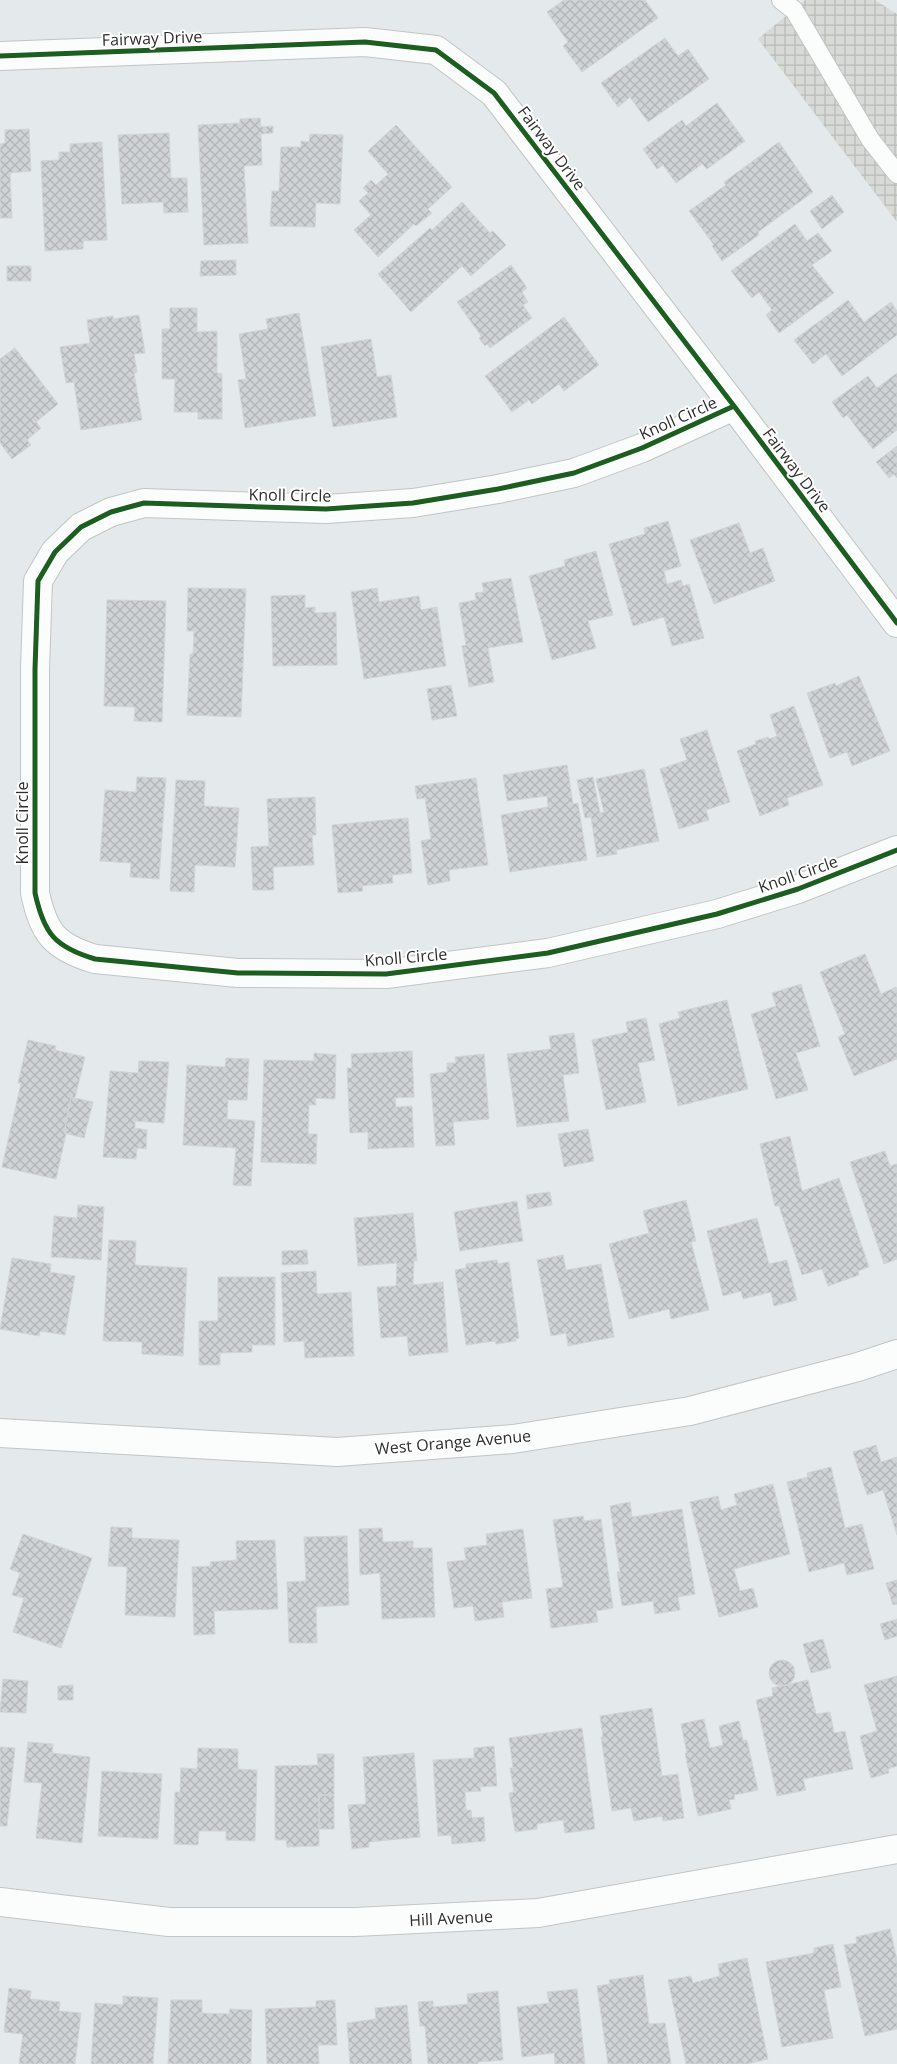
<svg xmlns="http://www.w3.org/2000/svg" width="897" height="2064" viewBox="0 0 897 2064" font-family="'Open Sans',sans-serif">
	<style>
		.industrial { fill: url(#industrial-grid) }
		.building { fill: url(#building-cross-hatch); stroke: #d0d5d7 }
		.lines { fill: none; stroke-linecap: round; stroke-linejoin: round }
		.service-casing { stroke: #c3c4c4; stroke-width: 20 }
		.minor-casing { stroke: #c3c4c4; stroke-width: 30 }
		.service { stroke: #fbfcfc; stroke-width: 18 }
		.minor { stroke: #fbfcfc; stroke-width: 28 }
		.cycleway-casing { stroke: #fff; stroke-width: 8 }
		.cycleway { stroke: #1b5e20; stroke-width: 5 }
		.labels { text-anchor: middle; stroke-width: 4; stroke-linejoin: round; paint-order: stroke }
		.street-label { font-size: 16px; fill: #2e2e2e; stroke: #fff }
	</style>
	<defs>
		<pattern id="industrial-grid" width="8" height="8" patternUnits="userSpaceOnUse" patternTransform="scale(1.25)"><rect width="8" height="8" fill="#d7dad7"/><path d="M0 4h8M4 0v8" fill="none" stroke="#b9bbb9"/></pattern>
		<pattern id="building-cross-hatch" width="8" height="8" patternUnits="userSpaceOnUse" patternTransform="scale(1.25)"><rect width="8" height="8" fill="#cfd3d5"/><path d="M0 0l8 8M0 8l8-8" fill="none" stroke="#b2b5b7"/></pattern>
	</defs>
	<rect width="100%" height="100%" fill="#e4eaec"/>
	<path class="industrial" d="M805,0H875L897,14V222L758,39Z"/>
	<path class="building" d="M564,0H645L658,18L582,72L563,46L568,42L547,12Z
		M665,38L678,56L688,49L709,79L648,122L630,97L618,107L601,83Z
		M717,103L745,141L707,169L702,164L676,183L663,165L657,169L643,149L682,120L686,126Z
		M260,118L261,127L273,126V133L261,134L262,165L244,166L248,243L204,245L198,125L240,123V119Z
		M396,125L452,187L428,209L432,213L416,226L414,224L378,257L354,230L371,215L359,201L368,193L363,188L371,180L376,185L388,174L368,151Z
		M29,129L31,171L10,173L12,218H0V144L5,143V130Z
		M169,133L171,178H187L188,212L164,213L163,202L122,204L118,135Z
		M310,134L343,135L340,204L316,203L315,227L270,226L272,191H279L281,147H301V141L309,142Z
		M102,142L107,240L83,241V249L45,251L41,161L59,160V152H70V144Z
		M779,142L813,192L758,232L759,235L722,261L712,246L714,245L689,211L726,185L724,182Z
		M832,195L844,212L822,229L810,211Z
		M462,202L490,233L493,231L506,245L471,276L462,266L411,312L378,274L430,228L432,230Z
		M795,224L807,241L818,233L832,251L812,265L834,293L779,333L766,315L772,310L759,292L752,298L731,271Z
		M236,260V275L200,276L201,261Z
		M511,265L527,288L522,292L528,302L523,305L532,318L490,348L487,344L485,346L479,338L481,336L457,302Z
		M7,266H31V281H7Z
		M848,300L864,322L891,302L897,311V335L842,376L826,354L813,364L794,340Z
		M170,308H197V332L217,331V373L222,374V419H198V412H174L175,379H162V329H170Z
		M299,313L316,416L245,428L238,380L246,379L239,334L268,329L266,319Z
		M139,315L145,353L134,354L137,372L134,373L142,420L81,430L74,382L66,383L60,347L90,343L87,320L113,316V319Z
		M564,317L599,365L564,391L559,384L532,404L529,400L512,412L485,376Z
		M371,339L377,377L391,375L397,417L333,427L321,347Z
		M15,348L58,404L36,422L41,428L27,440L31,445L12,459L0,443V359Z
		M897,373V430L873,449L847,415L843,418L832,402L868,376L877,388Z
		M897,446V478L894,474L889,478L876,462Z
		M668,521L681,566L664,571L667,584L681,580L683,586L689,584L704,638L672,646L664,617L633,626L609,544L645,534L644,528Z
		M739,523L750,553L763,548L775,581L714,604L690,540Z
		M596,551L613,615L588,621L596,648L552,660L529,576L565,566L564,560Z
		M511,578L523,642L488,648L494,682L469,687L462,646L466,645L459,603L476,600L475,593L484,592L482,583Z
		M188,588L246,589L241,717L187,715L190,654H193L194,631H187Z
		M377,588L379,602L419,596L421,610L437,607L446,666L364,679L351,592Z
		M305,595V608L315,607V613L336,612L337,665L273,666L271,596Z
		M107,600L166,601L162,722L134,721L135,707L104,706Z
		M859,676L890,751L852,766L847,752L830,758L807,693L835,683L836,686Z
		M451,685L457,716L432,720L427,689Z
		M794,706L823,785L787,798L789,805L760,816L737,751L756,744L755,741L768,737L769,739L777,736L770,715Z
		M707,730L730,802L706,810L709,820L679,829L660,769L687,760L680,739Z
		M567,765L573,804L578,803L587,860L510,872L501,815L548,807L547,796L507,801L503,775Z
		M644,769L659,841L616,850L617,854L597,857L591,817L585,818L577,780L593,777L600,813L604,812L596,779Z
		M137,777L166,778L159,879L130,877L131,863L100,861L105,790L136,792Z
		M476,778L488,865L449,870L450,881L428,885L421,841L431,839L425,798L417,799L415,786Z
		M176,780L205,781L204,806L239,808L235,867L195,865L194,892L170,891Z
		M315,797L316,835H312L314,865L273,867L274,890H253L251,847L269,846L267,799Z
		M408,818L412,873L392,875L393,883L362,886L363,891L338,893L332,825Z
		M865,954L881,994L896,987L897,990V1059L854,1076L838,1037L845,1034L820,972Z
		M801,984L820,1046L796,1053L808,1090L776,1099L751,1014L776,1006L772,993Z
		M727,1000L748,1089L678,1106L659,1024L680,1018L678,1012Z
		M646,1018L655,1060L638,1063L646,1102L606,1110L592,1040L628,1032L626,1022Z
		M574,1033L579,1073L563,1075L569,1121L517,1127L507,1054L551,1049L549,1036Z
		M28,1040L56,1046L55,1050L85,1057L75,1098L71,1097L64,1133L66,1134L56,1179L2,1167L21,1083H18Z
		M412,1051L414,1097L395,1098L396,1107L412,1106L414,1147L368,1149V1132L350,1133L347,1068H352L351,1054Z
		M314,1053L336,1055L335,1099L315,1098L316,1105H309L308,1134H317L316,1164L261,1162L264,1060L314,1061Z
		M484,1054L489,1119L453,1122L455,1145L436,1146L430,1074L447,1072V1063H456L455,1057Z
		M226,1058L249,1059L247,1100H228L227,1119L255,1121L251,1186L233,1185L236,1148L183,1145L187,1065L225,1067Z
		M139,1061L169,1062L164,1123L135,1121V1128L147,1130L146,1149L137,1148L136,1159L103,1157L110,1071L138,1073Z
		M71,1097L93,1102L84,1138L64,1133Z
		M588,1129L594,1161L564,1167L558,1134Z
		M790,1136L802,1191L839,1178L869,1267L858,1271L859,1275L828,1286L822,1269L802,1275L779,1206H775L760,1144Z
		M885,1151L890,1166L897,1164V1259L884,1264L850,1162Z
		M550,1192L552,1205L528,1209L526,1195Z
		M686,1200L696,1241L691,1242L709,1310L671,1319L669,1309L629,1319L609,1244L649,1233L643,1211Z
		M517,1201L523,1241L460,1251L454,1212Z
		M78,1205L104,1207L101,1260L51,1257L54,1216L77,1218Z
		M413,1213L417,1261H414L413,1285L443,1282L448,1352L409,1356L407,1336L381,1338L377,1287L396,1286L397,1263L358,1266L354,1218Z
		M757,1218L769,1264L787,1260L797,1300L774,1306L771,1292L743,1299L741,1291L723,1296L707,1231Z
		M109,1240L136,1241L135,1265L187,1268L183,1356L142,1354V1342L103,1341Z
		M307,1250L308,1264L282,1265V1251Z
		M563,1255L566,1270L601,1264L614,1337L568,1346L566,1333L551,1336L537,1260Z
		M12,1258L51,1264L50,1272L75,1276L65,1335L40,1331L39,1336L0,1329Z
		M497,1260L498,1264L509,1262L519,1338L515,1339L516,1341L496,1344L495,1341L466,1345L455,1270L466,1268V1264Z
		M316,1271L317,1294L351,1292L354,1356L305,1358L304,1341L284,1342L281,1273Z
		M218,1277H275V1345H252V1352L220,1353V1365H199V1321H218Z
		M876,1445L881,1462L897,1457V1535L883,1490L867,1495L853,1452Z
		M831,1467L845,1528L862,1524L874,1569L847,1575L844,1563L809,1572L787,1482L808,1477L807,1473Z
		M773,1484L790,1554L734,1569L740,1591L753,1588L758,1607L719,1617L690,1502L718,1496L721,1510L737,1505L734,1494Z
		M630,1502L632,1517L682,1509L695,1594L678,1597L680,1610L655,1614L653,1601L622,1606L617,1572H620L610,1506Z
		M583,1516L584,1521L601,1519L613,1608L596,1611L598,1622L551,1628L546,1589L563,1587L553,1520Z
		M111,1527L132,1528V1538L179,1540L175,1617L125,1615L127,1567L108,1566Z
		M382,1528L383,1542L413,1541V1548H432L435,1617L382,1619L380,1573L360,1575L359,1529Z
		M523,1529L532,1598L502,1602L504,1617L475,1621L473,1606L454,1608L447,1562L466,1560L464,1548L487,1545L486,1534Z
		M23,1534L92,1558L61,1648L13,1632L24,1598L12,1595L20,1573L10,1569Z
		M347,1536L349,1605L316,1607L317,1643H289L287,1582L306,1581L304,1537Z
		M275,1540L278,1609L214,1611L215,1634L194,1635L192,1567L211,1566L210,1562L237,1560L236,1541Z
		M897,1580V1604L893,1605L886,1583Z
		M897,1619V1636L885,1640L880,1624Z
		M823,1639L831,1668L811,1673L803,1644Z
		M769 1673a13 13 0 1 1 26 0a13 13 0 1 1-26 0Z
		M897,1676V1766L888,1769L889,1773L871,1778L860,1736L877,1731L864,1685Z
		M3,1679L28,1681L26,1713L0,1712Z
		M808,1680L816,1714L830,1712L834,1733L845,1731L853,1769L803,1779L806,1790L777,1796L756,1700L773,1696L772,1688Z
		M73,1685V1700H58V1686Z
		M652,1708L662,1776L678,1774L684,1818L663,1821L662,1816L634,1821L631,1808L612,1811L601,1737H603L600,1716Z
		M704,1719L710,1748L723,1745L719,1726L739,1721L743,1740H747L758,1790L734,1795L735,1799L729,1800L731,1809L698,1816L685,1753H687L681,1724Z
		M582,1728L595,1829L565,1833L563,1820L537,1824V1829L515,1832L509,1793L514,1792L510,1768H513L509,1738Z
		M28,1742L53,1744L52,1753L90,1757L82,1843L36,1838L42,1783L24,1782Z
		M494,1746L497,1786L480,1787L481,1791L465,1792L466,1810H471L472,1818L484,1817L485,1841L452,1844L451,1835L438,1836L433,1760L474,1758V1748Z
		M0,1747L15,1748L7,1826H0Z
		M198,1748L238,1749V1769L257,1770L255,1841L226,1840V1831H199L198,1845L174,1844L175,1792H180L181,1768L197,1769Z
		M414,1753L420,1837L369,1842V1847L352,1849L348,1805L366,1804L363,1757Z
		M317,1754H334V1795H319V1846L287,1847L286,1840H275V1766L318,1765Z
		M102,1771L162,1774L158,1839L98,1836Z
		M319,1795H334V1829H319Z
		M890,1929L897,1960V2029L865,2036L844,1945L857,1943L856,1937Z
		M833,1944L841,1987L824,1990L833,2038L782,2047L766,1962L814,1953V1948Z
		M747,1958L768,2059L747,2064H686L668,1980L691,1976L693,1983L720,1976L718,1964Z
		M643,1975L649,2024L665,2023L671,2064H608L597,1986L610,1984L609,1980Z
		M9,1988L31,1991L30,1999L60,2002L59,2011L81,2013L75,2064H19L23,2034L4,2032Z
		M577,1989L585,2064H555L554,2053L522,2057L517,2007L549,2003L547,1992Z
		M498,1991L503,2060L478,2062V2064H428L425,2026H420L418,2002L433,2001V2007L468,2004L467,1994Z
		M123,1996L158,1998L153,2064H91L95,2003L123,2005Z
		M171,2000H202V2013L229,2014L230,2009L252,2010L251,2064H168Z
		M335,2000L337,2045H318L319,2064H267L265,2009L316,2007V2001Z
		M407,2005L412,2064H350L347,2023L376,2019L375,2008Z"/>
	<g class="lines">
		<defs>
			<path id="service" d="M781,0L794,10L870,139L897,174"/>
			<path id="minor" d="M0,56L365,42L436,50L494,93L734,406L897,623
				M734,406L642,448L574,473L498,489L413,503L326,509L144,503L111,512L81,527L55,552L38,581L35,669V893C44,934 55,947 95,959L238,973L386,974L548,953L717,914L798,889L897,850
				M0,1433L337,1452L513,1439L690,1411L858,1367L897,1354
				M0,1902L169,1922H355L538,1913L897,1849"/>
		</defs>
		<use href="#service" class="service-casing"/>
		<use href="#minor" class="minor-casing"/>
		<use href="#service" class="service"/>
		<use href="#minor" class="minor"/>
		<defs>
			<path id="cycleway" d="M0,56L365,42L436,50L494,93L734,406L897,623
				M734,406L642,448L574,473L498,489L413,503L326,509L144,503L111,512L81,527L55,552L38,581L35,669V893C44,934 55,947 95,959L238,973L386,974L548,953L717,914L798,889L897,850"/>
		</defs>
		<use href="#cycleway" class="cycleway-casing"/>
		<use href="#cycleway" class="cycleway"/>
	</g>
	<g class="labels">
		<g class="street-label">
			<text transform="translate(152 38) rotate(-2)" y="6">Fairway Drive</text>
			<text transform="translate(552 148) rotate(53)" y="6">Fairway Drive</text>
			<text transform="translate(678 418) rotate(-24)" y="6">Knoll Circle</text>
			<text transform="translate(797 470) rotate(53)" y="6">Fairway Drive</text>
			<text transform="translate(290 495) rotate(1)" y="6">Knoll Circle</text>
			<text transform="translate(22 823) rotate(-90)" y="6">Knoll Circle</text>
			<text transform="translate(798 874) rotate(-19)" y="6">Knoll Circle</text>
			<text transform="translate(406 957) rotate(-5)" y="6">Knoll Circle</text>
			<text transform="translate(453 1442) rotate(-5)" y="6">West Orange Avenue</text>
			<text transform="translate(451 1918) rotate(-3)" y="6">Hill Avenue</text>
		</g>
	</g>
</svg>
